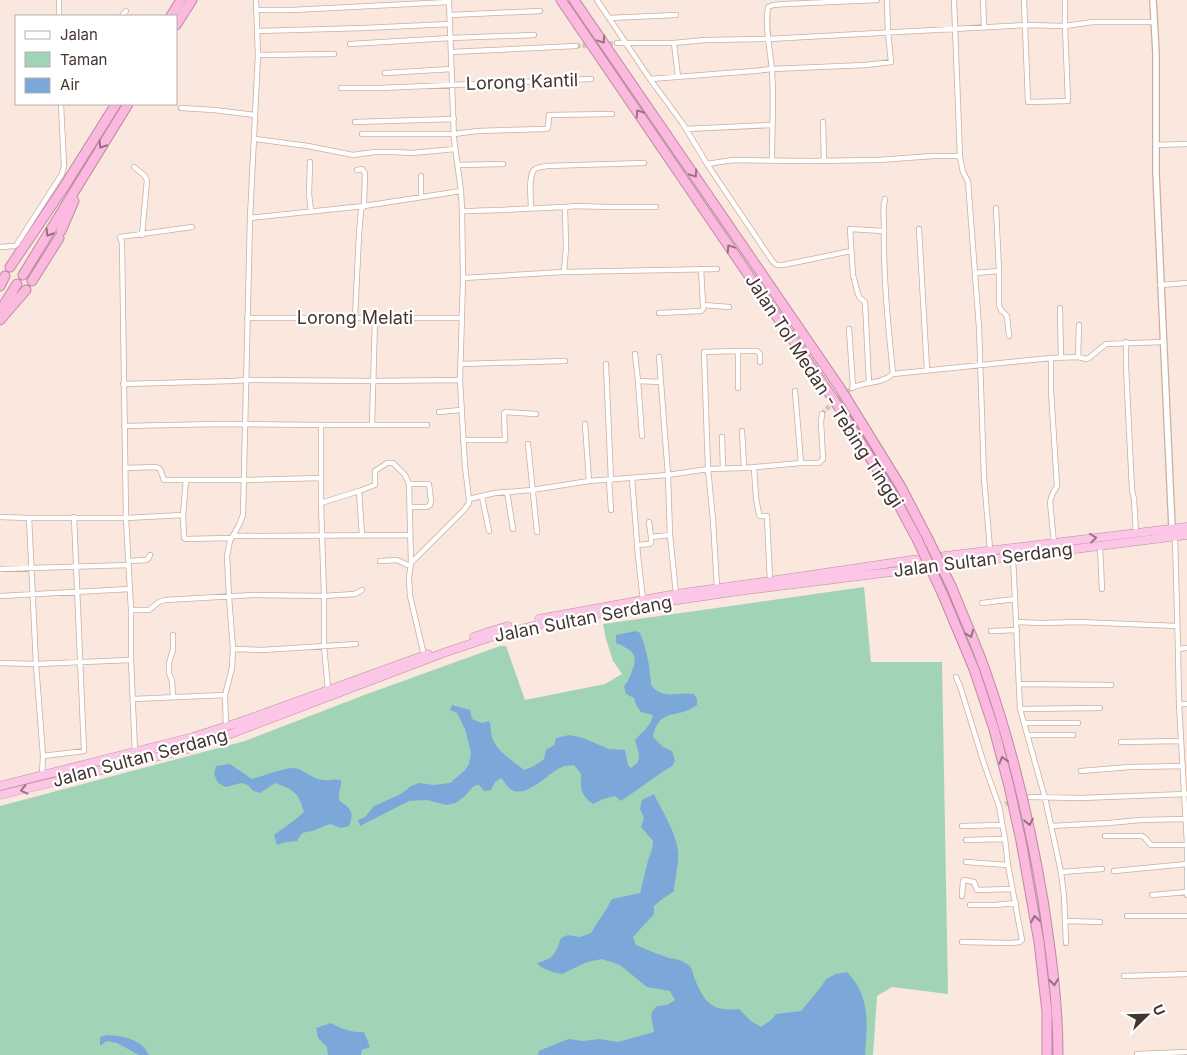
<svg xmlns="http://www.w3.org/2000/svg" width="1187" height="1055" viewBox="0 0 1187 1055" font-family="Inter,sans-serif">
	<style>
		.green { fill: #a1d4b7 }
		.water { fill: #7ba8d9 }
		.lines { fill: none; stroke-linecap: round; stroke-linejoin: round }
		.minor-tunnel { stroke: #d5c4bb; stroke-width: 4.5; stroke-dasharray: 4.5 2; stroke-linecap: butt }
		.minor-casing { stroke: #ccae9f; stroke-width: 6 }
		.tertiary-casing { stroke: #ccae9f; stroke-width: 8 }
		.trunk-casing { stroke: #bb8ba2; stroke-width: 9 }
		.motorway-casing { stroke: #bb8ba2; stroke-width: 11 }
		.minor { stroke: #fff; stroke-width: 4.5 }
		.tertiary { stroke: #fff; stroke-width: 5.5 }
		.trunk { stroke: #fcc7e6; stroke-width: 8 }
		.motorway { stroke: #fcb9df; stroke-width: 9 }
		.motorway-bridge-casing { stroke: #bb8ba2; stroke-width: 11; stroke-linecap: butt }
		.motorway-bridge { stroke: #fcb9df; stroke-width: 9 }
		.oneway { stroke: #96717f }
		.oneway2 { stroke: #967782 }
		.labels { text-anchor: middle; stroke-width: 4.5; stroke-linejoin: round; paint-order: stroke }
		.street-label { font-size: 18px; fill: #433630; stroke: #fff }
	</style>
	<rect width="100%" height="100%" fill="#fae7de"/>
	<path class="green" d="M864,587L871,662H942L948,994L892,987L877,996L873,1055H0V806L245,741L367,694L500,646H506L525,700L605,684L622,674L613,661L606,639L603,624Z"/>
	<path class="water" d="M636,631L640,633C647,650 650,667 651,685C663,701 677,691 694,694L697,699V705C678,720 659,706 653,737L663,747L672,751L675,761L672,766L661,773L621,801L615,796L603,799L593,804C580,794 581,790 581,774L574,765C571,766 565,765 562,767C549,772 528,798 512,790C508,788 504,781 501,778L495,782L491,790L484,791L479,785L474,786L466,795L456,803L446,805L427,800L409,801L360,826L358,820L365,817L374,806L401,794L411,786L419,783L434,785L450,783L457,777L465,770L469,764L471,753L465,729L457,713L450,710L452,705L470,710L472,719L482,723L489,721C492,726 490,731 492,737C496,751 513,761 524,770L534,766L544,759L546,750L554,745L556,738L569,735L583,738L609,749L625,750L628,765L631,768L638,762L639,754L635,740C642,732 651,726 653,715L641,712L636,705L634,698L626,694L624,686C628,681 630,677 632,671C639,654 632,650 616,643V635Z
		M230,764L252,779C263,776 283,768 294,768C303,769 310,777 318,779C327,782 333,778 341,780C342,788 338,791 339,800C350,809 355,811 349,826L341,828L330,824L312,831L302,833L297,841L286,842L277,845L274,835L296,819L304,812C298,792 294,790 275,783L260,793L253,791L248,785L241,783L226,787L218,783L214,774L216,766Z
		M654,794C662,811 677,834 678,852C679,864 675,878 674,891L661,900L654,906V914L633,937L636,945C647,950 658,954 669,958C675,959 682,960 687,964C693,968 692,971 694,977C704,1002 711,1012 739,1009L751,1021L761,1027L771,1020L776,1014L801,1011L821,987L826,979L836,974L847,972C871,997 867,1023 865,1055H538L539,1051L553,1045L569,1039L583,1041L600,1039L618,1042L654,1032L651,1016L652,1012L657,1006L667,1005L675,1000L670,991L647,987L620,965L602,959L587,962L562,974L552,972L541,967L537,963C554,958 555,955 561,938L568,935L580,937L591,933C598,921 606,911 612,899L640,893C643,882 645,872 648,861C650,854 653,849 653,841L641,827L644,818L640,809L642,800Z
		M331,1023C341,1029 353,1033 364,1032L370,1047L362,1050L361,1055H328L327,1047L318,1038L316,1028Z
		M107,1035C123,1036 142,1039 149,1055H139L117,1043L107,1041L100,1046V1037Z"/>
	<g class="lines">
		<path class="minor-tunnel" d="M576,46L617,43
			M822,414L825,410L852,388
			M1005,804L1030,797"/>
		<defs>
			<path id="minor" d="M59,0V16
				M597,0L650,79L683,124L707,164L773,262L777,265H783L851,251
				M954,0L960,157
				M983,0L984,27
				M1024,0L1028,102L1068,101L1065,26V0
				M256,10H292L449,2
				M450,15L540,11
				M122,16L126,11
				M609,18L676,15
				M257,31L364,28L450,24
				M617,43H674L705,40L768,39L1025,25L1065,26L1093,22H1154
				M674,43L678,77
				M350,44L451,38L534,35
				M451,52L576,46
				M258,55L334,54
				M385,73L452,69
				M650,79L754,71L772,69L866,65L891,62L888,32L887,0
				M341,88H379L591,79
				M181,108L214,110L255,115
				M355,122L454,119
				M823,122L824,160
				M686,129L772,125
				M362,134H454L477,131L546,129L548,128L549,115L612,114
				M255,139L308,146L353,155L375,152H395L412,153L455,149
				M1156,145L1187,144
				M772,160C772,130 774,100 772,70C770,49 765,28 768,7L773,5L786,4L877,0
				M310,162L309,194L311,211
				M707,164L733,160L810,161L879,160L933,156H957L960,157L963,172L968,181L979,327L984,478L990,549
				M457,165L503,164
				M134,167L144,175L147,180L142,235
				M421,176V197
				M885,199C882,209 884,217 884,226C883,275 888,325 893,374
				M565,207L577,206L608,207H656
				M531,208C531,198 528,177 534,170C537,167 543,167 546,166L644,163
				M462,211C496,211 531,208 565,207L566,248L564,272
				M250,218L364,206L461,191
				M919,229L927,370
				M0,247L15,246L17,244L62,174L64,166L61,104
				M701,269L703,305L729,307
				M999,271V305L1001,310L1007,316L1009,336
				M975,273L999,271L996,208
				M463,278L564,272L717,269
				M1160,285L1187,283
				M1060,308L1061,357
				M659,313L701,311L703,309V305
				M247,318H462
				M355,318L359,234L361,210L364,206L365,173L362,169L357,170
				M849,329L853,387
				M1126,342V367L1132,490L1134,499L1136,533
				M738,351H757L760,354V362
				M635,354L638,381L661,382
				M659,357L668,475L670,535L676,594
				M1078,357L1079,325
				M1051,358V391L1057,486L1052,495L1050,502L1054,543
				M461,364L565,361
				M606,364L611,480
				M638,381L642,436
				M869,383L865,302L860,298L858,294L853,275L850,229L883,231
				M123,384L233,381L247,380L373,381L460,380
				M852,388C866,381 879,385 893,374L1051,358L1078,357L1086,359L1089,358L1106,344L1163,342
				M795,391L801,463
				M439,412L461,410
				M585,424L589,481
				M372,425L375,318
				M124,426L219,424L321,425
				M742,431L744,468
				M722,437L723,469
				M463,440H505L504,413L506,412L536,414
				M528,444L537,532
				M125,468L156,467L160,469L164,480H186L183,515L184,538L186,539L231,538
				M754,468L756,498L759,514L760,516H767L770,581
				M632,478L638,556L643,600
				M186,480H244L321,478
				M609,480L611,510
				M409,484H429L431,501L430,505L427,507H410
				M359,491L362,535
				M507,492L513,529
				M482,497L489,531
				M469,499L495,493L532,490L589,481L668,475L708,469L744,468L801,463H819L823,459L821,422L822,414
				M321,503L359,491L375,485V471L387,463H393L405,475L409,484L411,563
				M0,517L29,518H126L183,515
				M29,518L36,664L43,756L42,775
				M649,522L651,537
				M233,536L409,535
				M1175,537L1178,649L1179,704L1187,844
				M637,545L650,544L651,542V537L670,535
				M1100,546L1102,589
				M1013,557L1020,709L1045,798L1061,872L1064,896L1066,943
				M129,561L146,560L148,559L150,555
				M380,561L397,560L410,566
				M0,569L129,565
				M717,588L713,520L708,469L704,352L738,351V388
				M0,596L130,589
				M982,603L1015,599
				M131,610H149L159,602L165,600L253,595L324,596L355,594L362,590
				M1016,622L1042,623L1078,622L1177,626
				M991,631L1017,630
				M173,635V650L169,663V673L172,681L173,697
				M233,649L262,650L356,644
				M1178,649L1187,648
				M424,655L410,596L409,577L411,563L464,510L469,503V499L465,467L460,380L463,278L462,211L461,191L454,139L449,0
				M131,660L135,752
				M0,663L36,664L131,660V610L126,518L122,243L120,237L192,227
				M956,677L960,686L984,764L999,806L1005,839L1008,865L1022,940L1020,942L1011,943L962,942
				M1019,684L1111,685
				M328,689L324,646V596L321,503V425H427
				M133,699L225,695
				M1179,704H1187
				M1020,709L1100,708
				M1024,723H1078
				M226,727L225,695L232,668L233,649L229,597L227,556L230,541L239,525L243,515L250,218L258,55L256,0
				M1027,735H1073
				M1121,742L1181,741
				M43,756L84,751L74,517
				M1081,771L1130,767L1183,766
				M1030,797L1080,798L1187,794
				M962,826L1002,825
				M1051,826L1109,823L1140,820L1185,819
				M1105,836H1142L1145,838L1151,845H1187
				M966,840L1005,839
				M1187,849V895
				M966,862L1008,865
				M1114,871L1187,864
				M1061,872L1102,869
				M1152,895L1187,892
				M962,896L963,881L964,880L974,882L977,890L1012,889
				M970,905H995L1016,903
				M1127,916H1187
				M1065,921L1100,922
				M1124,976L1187,974
				M1137,1054L1187,1052"/>
			<path id="tertiary" d="M1153,0L1156,53V173L1172,528"/>
			<path id="trunk" d="M539,619L676,594L770,581L912,560L1187,527
				M474,637L488,632L508,626
				M0,786L193,737L240,722L428,654
				M0,795L188,749L225,736L446,652L497,635L541,624L563,621L630,607L739,591L1187,535"/>
			<path id="motorway" d="M561,0L842,412L895,498L917,539
				M574,0L840,388L901,487L928,539
				M171,16L181,0
				M176,25L192,0
				M61,231L74,201
				M10,267L62,190L116,104
				M23,275L128,104
				M32,281L59,238
				M0,286L5,276
				M0,311L17,284
				M0,320L26,290
				M952,588C963,616 976,644 986,673C1012,747 1030,823 1043,900C1051,952 1058,1003 1058,1055
				M943,595L974,669L994,729L1009,786L1021,841L1039,942L1047,1012V1055"/>
		</defs>
		<use href="#minor" class="minor-casing"/>
		<use href="#tertiary" class="tertiary-casing"/>
		<use href="#trunk" class="trunk-casing"/>
		<use href="#motorway" class="motorway-casing"/>
		<use href="#minor" class="minor"/>
		<use href="#tertiary" class="tertiary"/>
		<use href="#trunk" class="trunk"/>
		<use href="#motorway" class="motorway"/>
		<defs>
			<path id="motorway-bridge" d="M917,539L943,595
				M928,539L952,588"/>
		</defs>
		<use href="#motorway-bridge" class="motorway-bridge-casing"/>
		<use href="#motorway-bridge" class="motorway-bridge"/>
	</g>
	<defs><path id="oneway-chevron" d="M-2-3.5L2.5 0L-2 3.5" fill="none" stroke-width="1.6" stroke-linecap="round" stroke-linejoin="round" transform="scale(1.25)"/></defs>
	<g class="oneway">
		<use href="#oneway-chevron" transform="translate(602 40) rotate(56)"/>
		<use href="#oneway-chevron" transform="translate(639 113) rotate(-124)"/>
		<use href="#oneway-chevron" transform="translate(102 145) rotate(122)"/>
		<use href="#oneway-chevron" transform="translate(694 174) rotate(56)"/>
		<use href="#oneway-chevron" transform="translate(49 233) rotate(122)"/>
		<use href="#oneway-chevron" transform="translate(730 248) rotate(-124)"/>
		<use href="#oneway-chevron" transform="translate(970 634) rotate(68)"/>
		<use href="#oneway-chevron" transform="translate(1003 760) rotate(-105)"/>
		<use href="#oneway-chevron" transform="translate(1029 822) rotate(79)"/>
		<use href="#oneway-chevron" transform="translate(1035 919) rotate(-100)"/>
		<use href="#oneway-chevron" transform="translate(1054 982) rotate(84)"/>
	</g>
	<g class="oneway2">
		<use href="#oneway-chevron" transform="translate(1093 538) rotate(-6)"/>
		<use href="#oneway-chevron" transform="translate(24 790) rotate(167)"/>
	</g>
	<g class="labels">
		<g class="street-label">
			<text transform="translate(522 82) rotate(-2)" y="6">Lorong Kantil</text>
			<text x="355" y="324">Lorong Melati</text>
			<text transform="translate(824 391) rotate(57)" y="6">Jalan Tol Medan - Tebing Tinggi</text>
			<text transform="translate(983 560) rotate(-7)" y="6">Jalan Sultan Serdang</text>
			<text transform="translate(583 619) rotate(-11)" y="6">Jalan Sultan Serdang</text>
			<text transform="translate(140 758) rotate(-15)" y="6">Jalan Sultan Serdang</text>
		</g>
	</g>
	<rect x="15" y="15" width="162" height="90" fill="#ffffff" stroke="#b4afac"/>
	<rect x="25" y="31" width="25" height="8" fill="#ffffff" stroke="#b4afac"/>
	<text x="60" y="40" font-size="15" fill="#433630">Jalan</text>
	<rect x="25" y="52" width="25" height="15" fill="#a1d4b7" stroke="#b4afac"/>
	<text x="60" y="65" font-size="15" fill="#433630">Taman</text>
	<rect x="25" y="78" width="25" height="15" fill="#7ba8d9" stroke="#b4afac"/>
	<text x="60" y="90" font-size="15" fill="#433630">Air</text>
	<g transform="translate(1147 1015) rotate(67)" stroke="#ffffff" stroke-width="4" paint-order="stroke">
	<path d="M0-4L9 19L0 12L-9 19Z" fill="#433630"/>
	<text y="-8" font-size="14" font-weight="bold" text-anchor="middle" fill="#433630">U</text>
	</g>
</svg>
